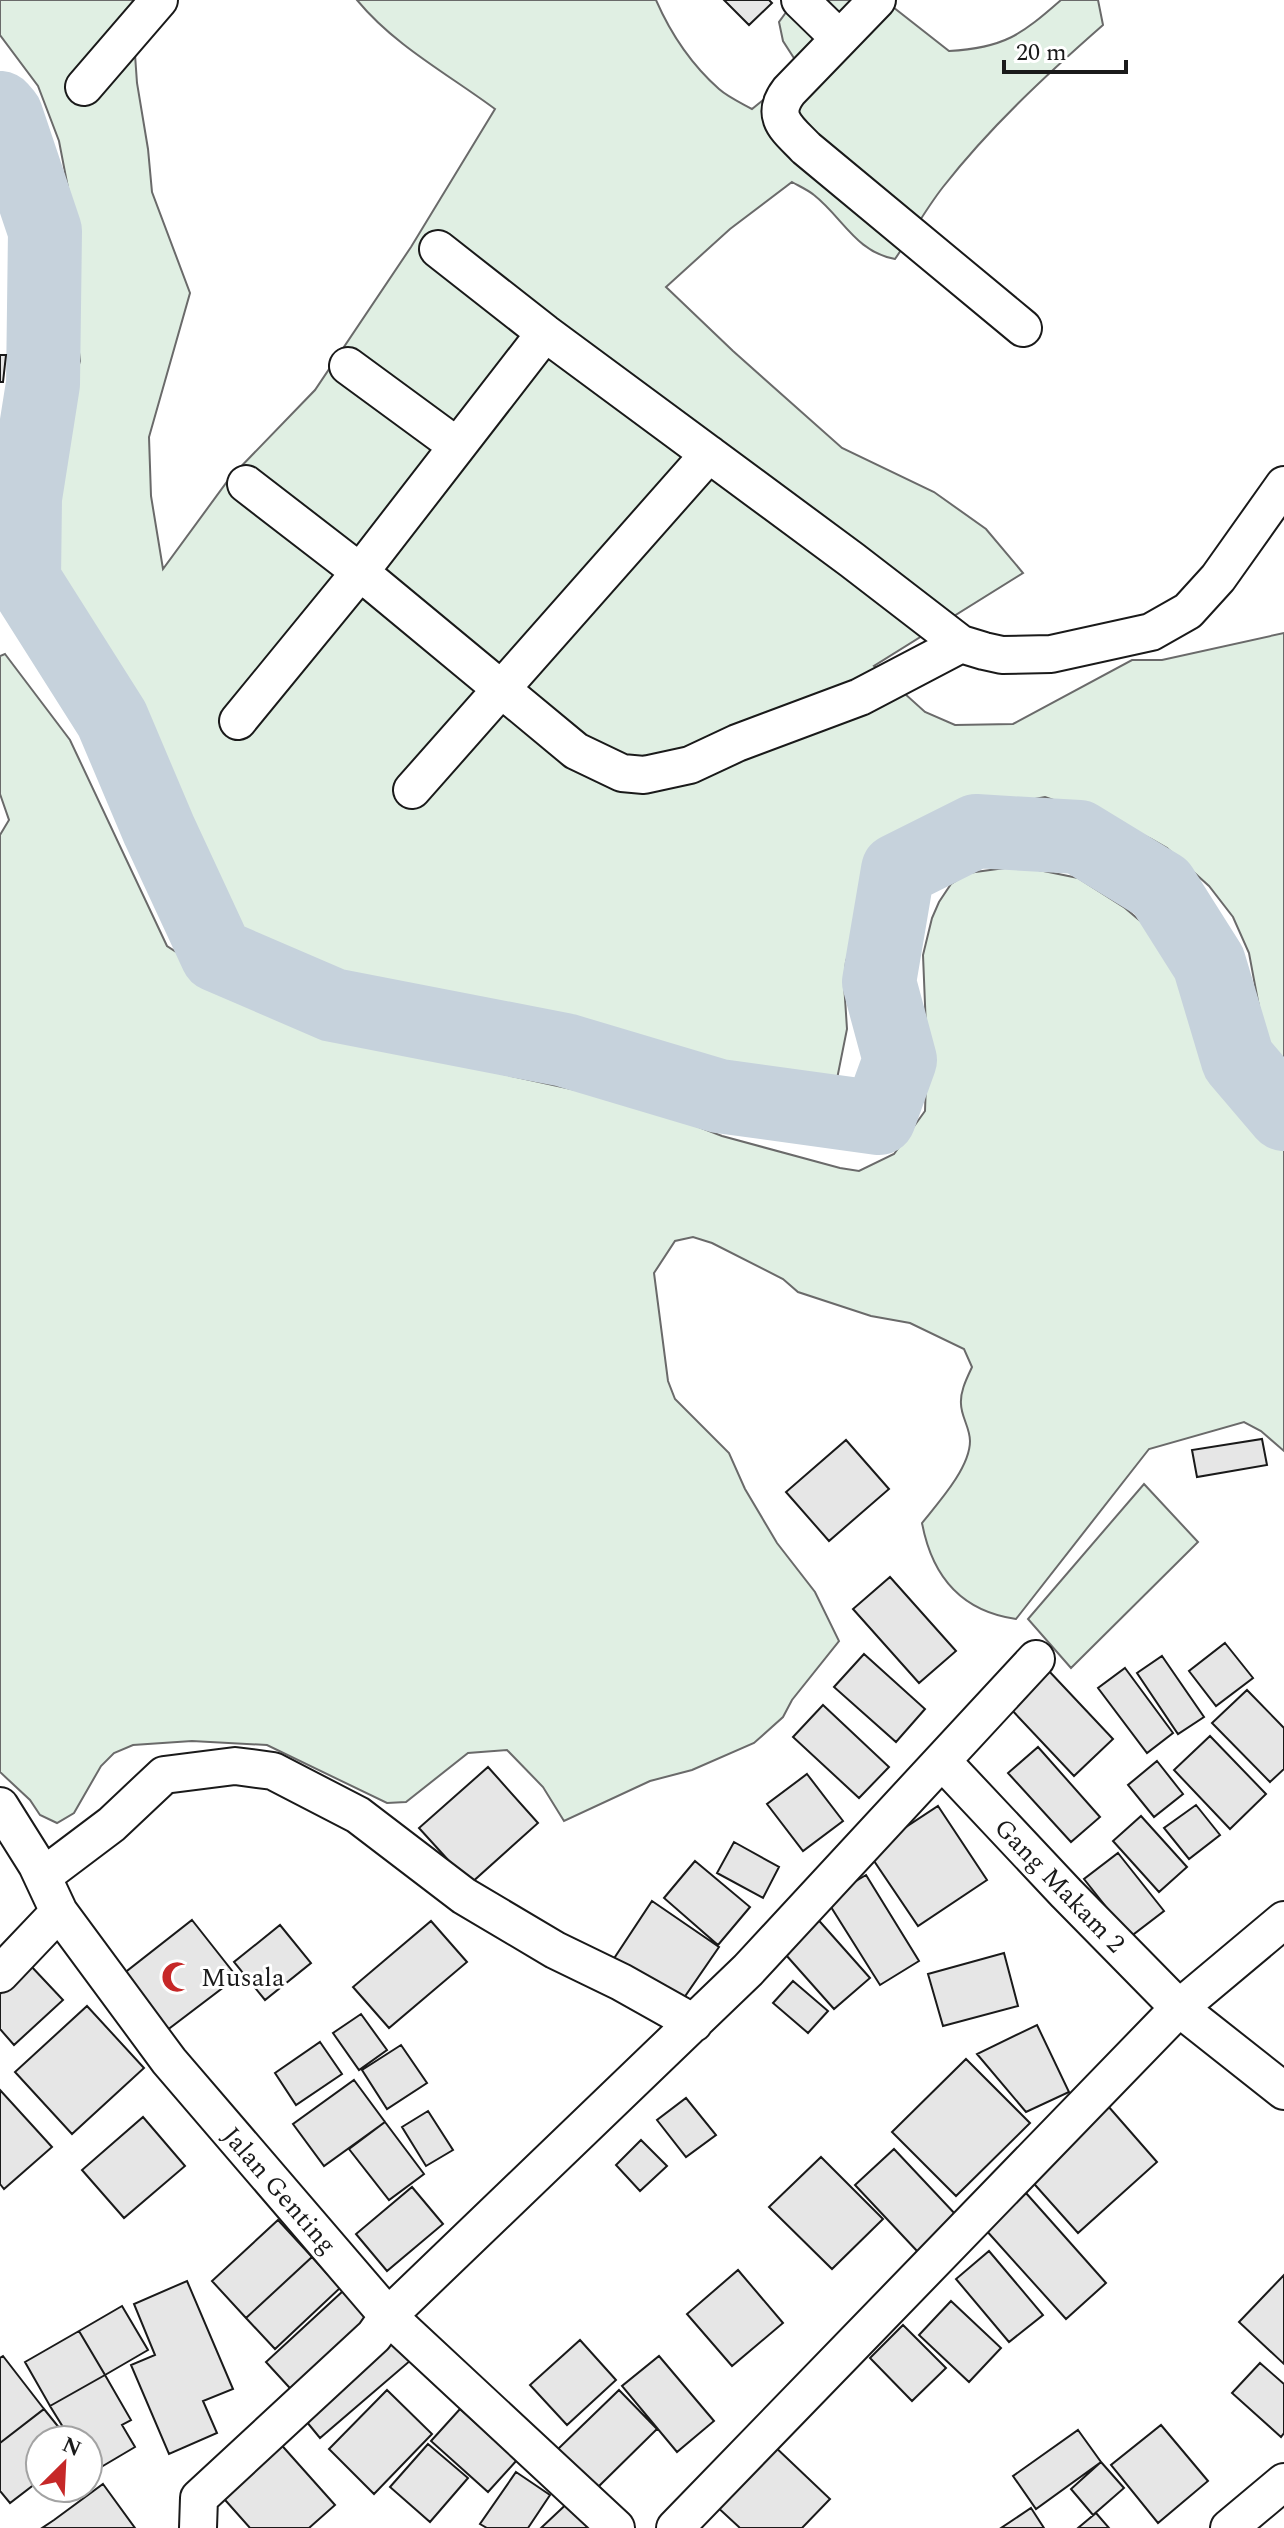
<svg xmlns="http://www.w3.org/2000/svg" width="1284" height="2528" viewBox="0 0 1284 2528" font-family="Spectral,serif">
	<style>
		.green { fill: #e0efe3; stroke: #6a6a6a; stroke-width: 2 }
		.lines { fill: none; stroke-linecap: round; stroke-linejoin: round }
		.river { stroke: #c6d2dc; stroke-width: 74 }
		.building { fill: #e6e6e6; stroke: #1a1a1a; stroke-width: 2 }
		.street-casing { stroke: #1a1a1a; stroke-width: 40 }
		.street { stroke: #fff; stroke-width: 36 }
		.labels { text-anchor: middle; stroke-width: 6; stroke-linejoin: round; paint-order: stroke }
		.street-label { font-size: 26px; fill: #1a1a1a; stroke: #fff }
		.poi-label { font-size: 26px; fill: #1a1a1a; stroke: #fff; text-anchor: start }
	</style>
	<rect width="100%" height="100%" fill="#fff"/>
	<path class="green" d="M0,0H150L133,26L137,83L148,149L152,192L190,293L149,437L151,496L163,569L229,479L315,390L411,247L495,109C448,74 395,46 357,0H656C670,32 692,65 719,89C728,97 741,103 752,109L801,69L783,41L779,22L795,0H884L949,51C1004,48 1021,35 1061,0H1098L1103,25C1046,75 990,127 943,187C925,210 911,236 895,259C856,252 843,218 814,195C808,190 799,186 792,182L730,229L666,287L733,351L842,448L934,492L986,529L1023,573L874,666L925,712L955,725L1013,724L1132,660H1162L1284,633V1090L1261,1069L1264,1050L1260,1012L1249,953L1233,917L1209,886L1167,848L1151,839L1114,821L1045,797L954,814L867,888L846,962L844,983L847,1029L834,1094L816,1098L649,1057L565,1030L525,1028L344,982L250,942L236,931L224,915L184,843L168,780L126,688L52,594L49,469L80,361L70,276L74,258V219L59,141L38,86L0,35Z
		M5,654L70,740L167,946L237,991L361,1043L608,1097L627,1099L722,1136L840,1168L859,1171L894,1154L925,1111L927,1053L923,955L932,918L939,902L951,884L968,873L1019,866L1078,878L1125,908L1152,931L1185,977L1205,1015L1237,1089L1275,1135L1284,1141V1451L1261,1431L1244,1422L1149,1449L1016,1619C960,1611 932,1576 922,1523C938,1503 970,1468 970,1441C970,1428 961,1416 961,1404C960,1391 967,1378 972,1367L964,1349L910,1323L871,1316L798,1292L783,1279L712,1243L693,1237L675,1241L654,1273L668,1381L675,1399L729,1453L745,1489L777,1543L815,1592L839,1641L792,1700L783,1717L754,1743L692,1770L650,1781L564,1821L543,1787L507,1750L468,1753L406,1802L387,1803L267,1745L192,1741L133,1745L114,1753L101,1766L74,1813L57,1823L40,1815L30,1800L0,1772V835L9,820L0,794V656Z
		M1144,1484L1198,1542L1071,1668L1028,1619Z"/>
	<g class="lines">
		<path class="river" d="M0,108L6,115L45,231L43,384L25,498L24,580L112,719L159,830L217,955L333,1005L565,1050L719,1096L879,1118L900,1060L879,982L898,870L976,831L1079,837L1161,887L1209,963L1238,1060L1284,1114"/>
	</g>
	<path class="building" d="M724,0H769L772,3L749,25Z
		M0,355H6L3,382H0Z
		M1262,1439L1267,1465L1197,1477L1192,1450Z
		M846,1440L889,1489L829,1541L786,1492Z
		M890,1577L956,1651L919,1683L853,1609Z
		M1225,1643L1253,1678L1216,1706L1189,1671Z
		M864,1654L925,1709L896,1742L834,1687Z
		M1162,1656L1204,1717L1178,1734L1137,1673Z
		M1125,1668L1173,1733L1147,1753L1098,1688Z
		M1048,1670L1113,1739L1074,1776L1009,1707Z
		M1247,1690L1284,1728V1769L1270,1782L1212,1723Z
		M823,1705L889,1767L859,1798L793,1737Z
		M1210,1736L1266,1794L1230,1829L1174,1770Z
		M1038,1747L1100,1817L1071,1842L1008,1773Z
		M1157,1761L1183,1794L1154,1817L1128,1785Z
		M488,1767L538,1823L470,1884L419,1828Z
		M807,1774L843,1821L803,1851L767,1804Z
		M1196,1805L1220,1835L1189,1859L1164,1828Z
		M938,1806L987,1880L918,1926L868,1852Z
		M1141,1816L1187,1867L1159,1892L1113,1841Z
		M734,1842L779,1867L763,1898L717,1873Z
		M1118,1853L1164,1911L1130,1937L1084,1879Z
		M695,1861L750,1907L718,1945L664,1898Z
		M866,1875L919,1961L880,1985L826,1899Z
		M652,1901L719,1947L679,2005L613,1960Z
		M814,1915L870,1978L834,2009L778,1946Z
		M192,1920L237,1977L162,2034L118,1978Z
		M431,1921L467,1962L389,2028L353,1987Z
		M280,1925L311,1963L265,2000L234,1962Z
		M1004,1953L1018,2006L943,2026L928,1974Z
		M30,1965L63,2000L14,2045L0,2029V1994Z
		M793,1981L828,2011L808,2033L773,2003Z
		M87,2006L144,2068L72,2134L15,2072Z
		M361,2014L387,2050L359,2070L333,2033Z
		M1037,2025L1069,2092L1026,2112L977,2054Z
		M320,2042L342,2074L296,2105L275,2073Z
		M401,2045L427,2083L387,2109L362,2070Z
		M966,2059L1030,2123L956,2196L892,2132Z
		M354,2080L385,2122L324,2166L293,2124Z
		M0,2090L52,2147L4,2189L0,2184Z
		M686,2098L716,2135L686,2157L657,2120Z
		M1108,2106L1157,2162L1078,2233L1028,2177Z
		M428,2111L453,2150L426,2166L402,2127Z
		M143,2117L185,2166L124,2218L82,2170Z
		M385,2122L424,2174L389,2200L349,2149Z
		M641,2140L667,2166L640,2191L616,2165Z
		M894,2149L957,2216L918,2252L855,2185Z
		M821,2157L883,2219L832,2269L769,2207Z
		M412,2187L443,2224L387,2271L356,2234Z
		M1026,2193L1106,2283L1066,2319L985,2229Z
		M278,2220L312,2257L246,2318L212,2281Z
		M989,2251L1043,2315L1009,2342L956,2279Z
		M312,2257L340,2288L275,2349L246,2318Z
		M738,2270L783,2323L732,2366L687,2314Z
		M1284,2275V2364L1239,2322Z
		M187,2281L233,2389L203,2401L217,2433L169,2454L131,2365L155,2355L134,2304Z
		M343,2291L376,2327L299,2398L266,2362Z
		M951,2301L1001,2348L969,2382L919,2335Z
		M122,2306L148,2350L105,2375L79,2331Z
		M903,2325L946,2368L912,2401L870,2358Z
		M79,2331L105,2375L50,2406L25,2362Z
		M387,2333L411,2360L320,2438L297,2410Z
		M580,2340L616,2380L567,2425L530,2385Z
		M3,2356L44,2409L0,2443V2358Z
		M659,2356L714,2421L677,2452L622,2386Z
		M1260,2363L1284,2384V2433L1281,2437L1232,2393Z
		M105,2375L131,2420L122,2425L135,2447L91,2473L88,2469V2440H71L50,2406Z
		M387,2390L432,2434L374,2494L329,2449Z
		M619,2390L657,2429L597,2488L558,2449Z
		M44,2409L69,2440H40V2480L10,2503L0,2491V2443Z
		M460,2409L517,2460L488,2492L431,2441Z
		M1161,2425L1208,2481L1158,2523L1111,2465Z
		M1078,2430L1101,2462L1036,2509L1013,2476Z
		M277,2440L335,2505L309,2528H250L218,2492Z
		M771,2443L830,2499L802,2528H740L714,2504Z
		M428,2444L468,2478L430,2522L390,2487Z
		M1101,2462L1124,2488L1093,2515L1071,2489Z
		M516,2472L550,2495L528,2528H487L480,2524Z
		M103,2484L135,2528H42L54,2520Z
		M574,2497L604,2528H541Z
		M1031,2508L1044,2528H1001Z
		M1096,2513L1109,2528H1078Z"/>
	<g class="lines">
		<defs>
			<path id="street" d="M800,0L839,38
				M877,0L789,91C769,117 788,129 806,148L1023,328
				M84,87L159,0
				M438,249L545,333L852,560L961,644L984,651L1002,655L1051,654L1151,632L1188,611L1218,578L1284,485
				M348,366L457,446
				M246,484L360,572L576,751L622,773L644,775L690,765L737,743L860,697L961,644
				M238,721L360,572L545,333
				M412,790L709,454
				M942,1761L1066,1893L1179,2008L1284,2091
				M0,1806L37,1865L59,1912L169,2061L388,2316L616,2528
				M43,1876L112,1824L164,1775L235,1766L273,1771L358,1815L464,1896L555,1950L621,1982L694,2023
				M0,1974L59,1912
				M198,2528L199,2498L374,2336L388,2316L748,1970L1036,1659
				M675,2528L1179,2008L1284,1920
				M1229,2528L1284,2482"/>
		</defs>
		<use href="#street" class="street-casing"/>
		<use href="#street" class="street"/>
	</g>
	<defs>
		<symbol id="mosque-bare" viewBox="-9 -9 18 18"><path d="M3.5-4.9A6 6 0 1 0 3.5 4.9A5 5 0 1 1 3.5-4.9Z" fill="#c62828" stroke="#fff" stroke-width="2.5" paint-order="stroke"/></symbol>
	</defs>
	<g fill-rule="evenodd">
		<use href="#mosque-bare" x="155" y="1955" width="44" height="44"/>
	</g>
	<g class="labels">
		<g class="street-label">
			<text transform="translate(1060 1885) rotate(46)" y="9">Gang Makam 2</text>
			<text transform="translate(280 2190) rotate(49)" y="9">Jalan Genting</text>
		</g>
		<g class="poi-label">
			<text x="201" y="1986">Musala</text>
		</g>
	</g>
	<g transform="translate(64 2464) rotate(24)"><circle r="38" fill="#ffffff" stroke="#a3a3a3" stroke-width="2"/>
	<path d="M0-6L14 30L0 20L-14 30Z" fill="#c62828"/>
	<text y="-12" font-size="22" font-weight="bold" text-anchor="middle" fill="#1a1a1a">N</text>
	</g>
	<path d="M1004 60v12h122v-12" fill="none" stroke="#1a1a1a" stroke-width="4"/>
	<text x="1016" y="60" font-size="24" fill="#1a1a1a" stroke="#ffffff" stroke-width="6" paint-order="stroke">20 m</text>
</svg>
